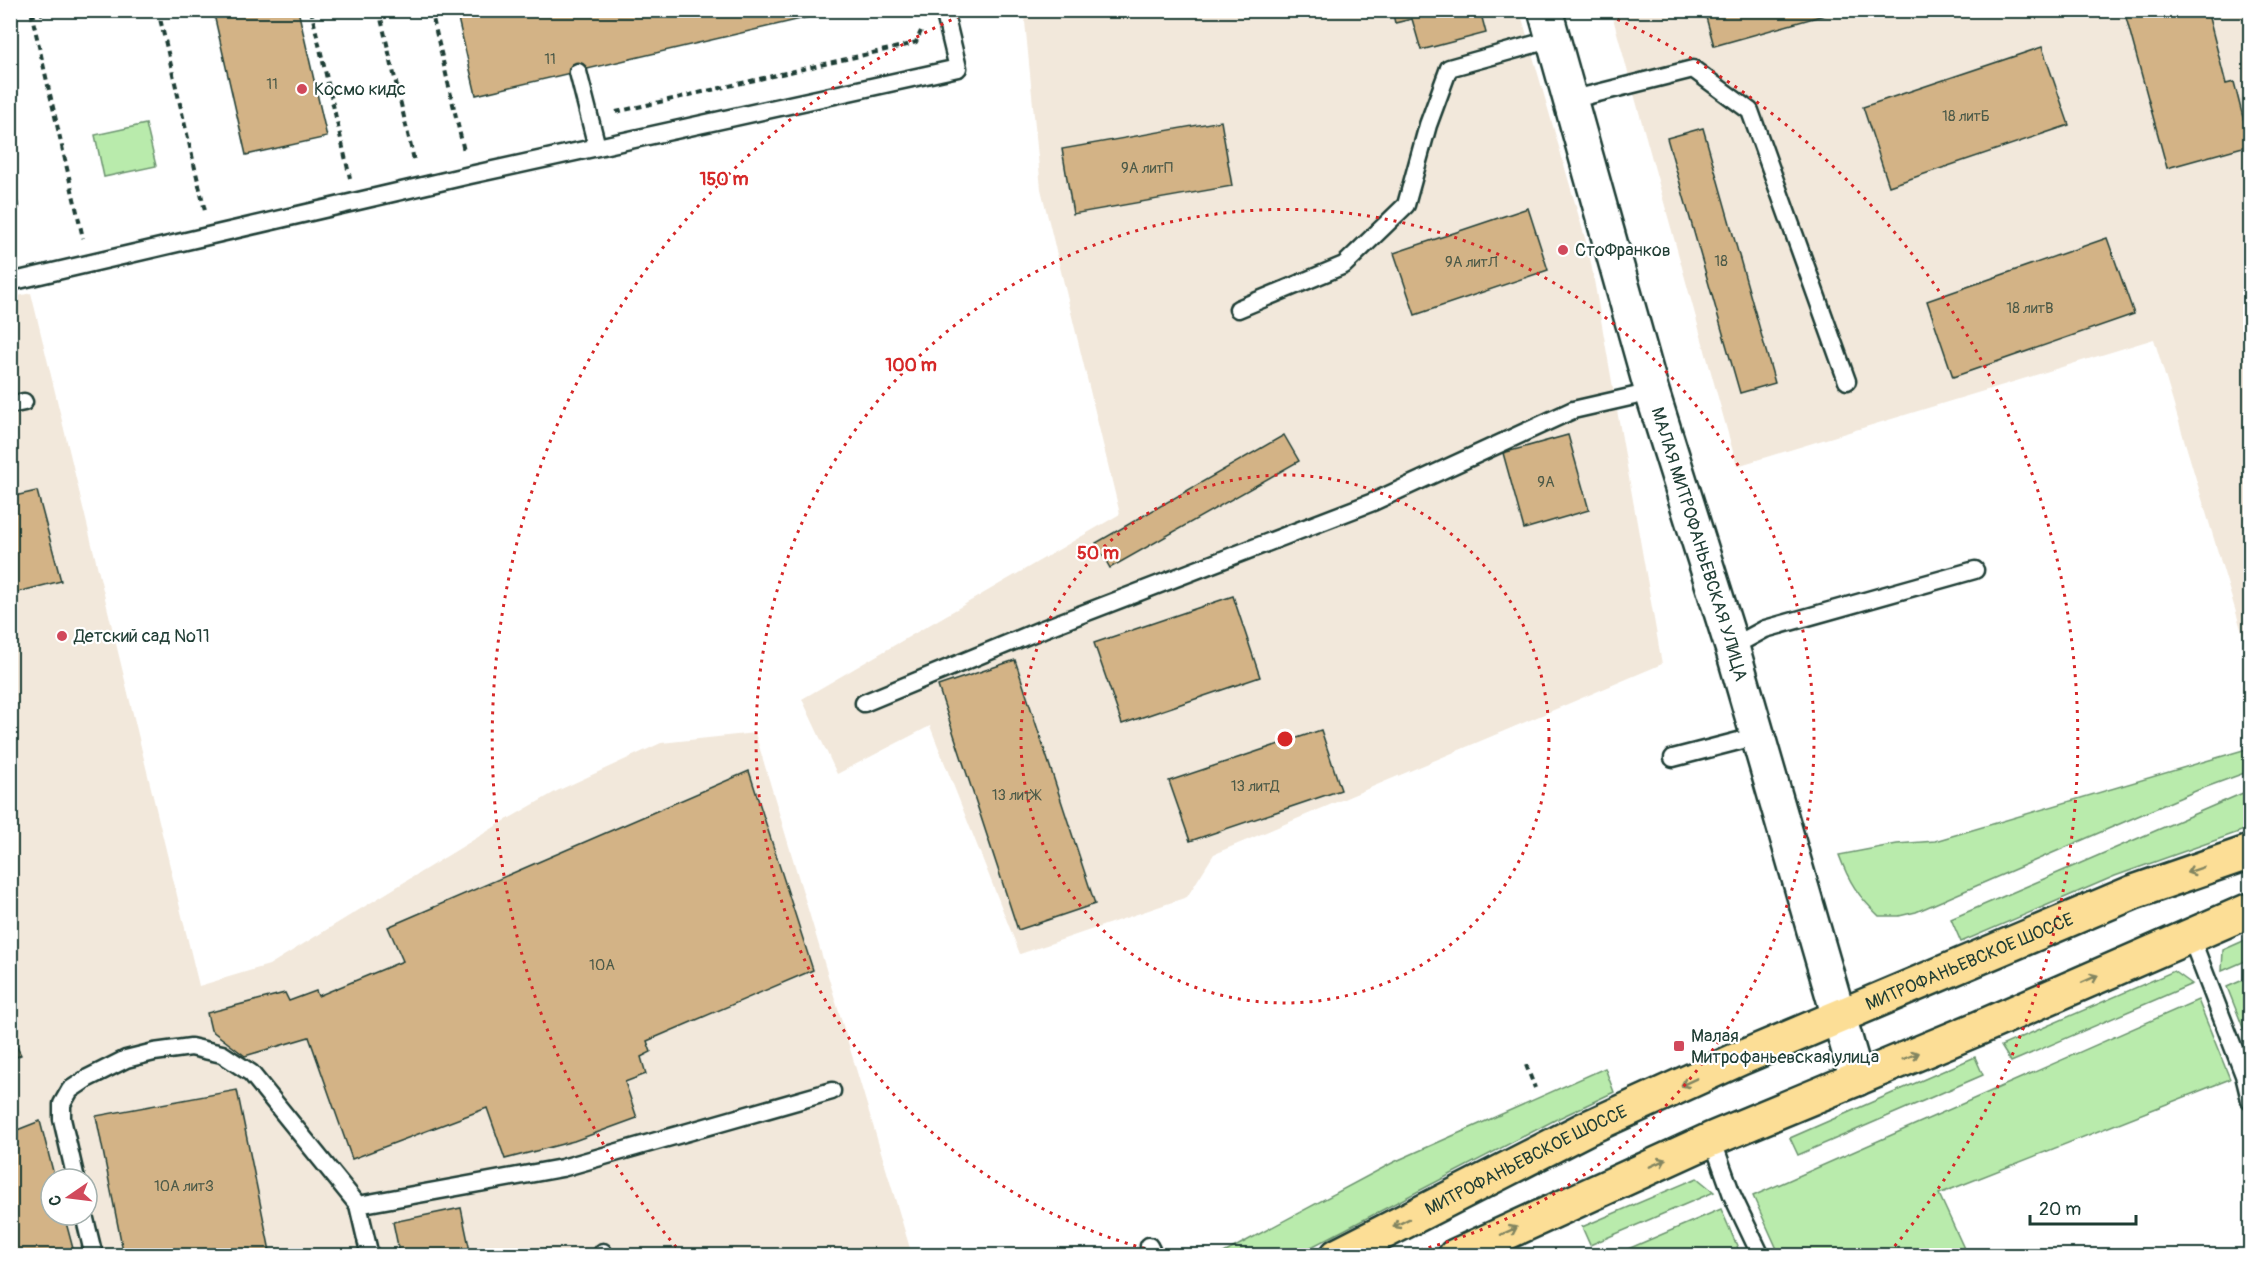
<svg xmlns="http://www.w3.org/2000/svg" width="2261" height="1266" viewBox="0 0 2261 1266" font-family="Pangolin,sans-serif">
	<style>
		.built { fill: #f2e8db; fill-rule: evenodd }
		.green { fill: #b9ebac; stroke: #6c9470; stroke-width: 1.5 }
		.building { fill: #d3b386; stroke: #1f3d34; stroke-width: 1.5 }
		.lines { fill: none; stroke-linecap: round; stroke-linejoin: round }
		.lane-casing { stroke: #1f3d34; stroke-width: 21 }
		.secondary-casing { stroke: #1f3d34; stroke-width: 38 }
		.primary-casing { stroke: #1f3d34; stroke-width: 38 }
		.path { stroke: #1f3d34; stroke-width: 4; stroke-dasharray: 6 4.5; stroke-linecap: butt }
		.lane { stroke: #fff; stroke-width: 16 }
		.secondary { stroke: #fff; stroke-width: 33 }
		.primary { stroke: #fcde96; stroke-width: 33 }
		.oneway { stroke: #828560 }
		.ring { fill: none; stroke: #d62828; stroke-width: 3; stroke-dasharray: 3 6 }
		.poi-dot { fill: #d1495b; stroke: #fff; stroke-width: 2 }
		.labels { text-anchor: middle; stroke-width: 4.5; stroke-linejoin: round; paint-order: stroke }
		.number-label { font-size: 15px; fill: #4c5a48 }
		.poi-label { font-size: 18px; fill: #1f3d34; stroke: #fff; text-anchor: start }
		.street-label { font-size: 18px; fill: #1f3d34; stroke: #fff }
		.centre { fill: #d62828; stroke: #fff; stroke-width: 3 }
		.ring-label { font-size: 18px; text-anchor: middle; font-weight: bold; fill: #d62828; stroke: #fff; stroke-width: 4.5; stroke-linejoin: round; paint-order: stroke }
	</style>
	<rect width="100%" height="100%" fill="#fff"/>
	<filter id="ink" filterUnits="userSpaceOnUse"><feTurbulence type="fractalNoise" baseFrequency=".0167" numOctaves="2"/><feDisplacementMap in="SourceGraphic" scale="12" xChannelSelector="R" yChannelSelector="G"/><feConvolveMatrix kernelMatrix="1 2 1 2 8 2 1 2 1" color-interpolation-filters="sRGB"/></filter>
	<g filter="url(#ink)">
		<path class="built" d="M1024,11H1520L1589,252L1662,664L1214,854L1187,897L1020,954L930,726L837,774L802,699L1120,514L1041,189Z
			M1611,11H2250V659L2154,339L1737,466Z
			M31,293L199,986L269,965L501,823L557,791L661,743L755,733L912,1255H11L10,298ZM51,1179H87V1215H51Z"/>
		<path class="green" d="M146,124L156,166L104,177L95,135Z
			M2250,748V771L2198,790L1916,912L1899,916H1879C1858,896 1849,882 1839,855L1897,844L1935,841Z
			M2250,790V828L2115,876L1961,942L1951,919Z
			M2250,938V959L2222,971L2223,950Z
			M2174,971L2192,984L2011,1062L2001,1046Z
			M2250,977V1045L2227,987Z
			M2198,1000L2230,1079L1939,1194L1967,1255L1781,1256L1777,1249L1753,1196Z
			M1975,1057L1983,1075L1798,1155L1790,1138Z
			M1605,1068L1614,1092L1555,1120L1296,1255H1220L1394,1162Z
			M1697,1178L1714,1192L1590,1245L1582,1227Z
			M1721,1209L1741,1255H1614Z"/>
		<path class="building" d="M213,10H298L327,137L246,155Z
			M456,10H839L476,95Z
			M1392,10H1480L1486,33L1421,50L1412,19L1395,23Z
			M1704,10H1842L1714,46Z
			M2124,10H2207L2226,84L2234,82L2250,145L2167,168Z
			M2042,47L2069,125L1889,186L1863,107Z
			M1221,121L1232,186L1073,214L1062,149Z
			M1703,128L1775,383L1740,393L1667,138Z
			M10,173L19,208L10,210Z
			M1528,208L1548,270L1415,315L1394,253Z
			M2107,238L2134,314L1953,377L1927,301Z
			M1284,435L1299,461L1110,568L1096,543Z
			M1568,435L1589,510L1524,529L1503,453Z
			M37,491L61,581L10,594V497Z
			M1233,596L1260,677L1122,724L1094,643Z
			M1015,660L1095,904L1018,930L938,686Z
			M1321,730L1341,790L1190,841L1169,781Z
			M749,771L813,970L647,1041L651,1052L641,1057L646,1074L625,1082L637,1118L574,1141L505,1159L487,1108L352,1159L309,1037L245,1056L211,1030L207,1013L285,993L289,1001L316,991L318,996L403,961L388,927Z
			M10,1034L21,1055L10,1060Z
			M237,1090L271,1256H124L96,1116Z
			M40,1121L55,1179H51V1215H64L75,1256H18L10,1235V1129L12,1132Z
			M461,1208L471,1256H400L393,1222Z"/>
		<g class="lines">
			<defs>
				<path id="lane" d="M578,72L597,147
					M1570,100L1693,69L1750,111L1847,381
					M10,282L470,175L958,68L944,10
					M1238,309L1344,265L1406,205L1428,125L1449,68L1553,39
					M10,405L24,402
					M1732,647L1765,629L1975,570
					M864,703L1043,629L1373,502L1573,410L1652,392
					M1673,758L1758,736
					M2190,935L2244,1075L2250,1100
					M1712,1139L1732,1195L1761,1256
					M76,1179L62,1119V1104L70,1090L88,1078L126,1059L154,1052L191,1047L222,1054L251,1073L358,1205L370,1256
					M358,1205L562,1168L832,1091
					M84,1215L94,1256
					M1149,1246L1154,1256
					M603,1252V1256"/>
				<g id="secondary">
					<path id="s1" d="M1545,10L1652,392L1732,647L1857,1079"/>
				</g>
				<g id="primary">
					<path id="s2" d="M1337,1256L1585,1129L1741,1058L2134,892L2250,852"/>
					<path d="M1455,1256L1712,1139L1979,1028L2250,910"/>
				</g>
			</defs>
			<use href="#lane" class="lane-casing"/>
			<use href="#secondary" class="secondary-casing"/>
			<use href="#primary" class="primary-casing"/>
			<path class="path" d="M56,10L32,16L83,238
				M158,10L205,211
				M311,10L350,178
				M379,10L414,160
				M431,10L464,151
				M616,112L907,45L916,42L921,31
				M1526,1065L1535,1088"/>
			<use href="#lane" class="lane"/>
			<use href="#secondary" class="secondary"/>
			<use href="#primary" class="primary"/>
		</g>
		<defs><path id="oneway-shaft" d="M-6 0H5M1.5-3L5.5 0L1.5 3" fill="none" stroke-width="1.6" stroke-linecap="round" stroke-linejoin="round" transform="scale(1.5)"/></defs>
		<g class="oneway">
			<use href="#oneway-shaft" transform="translate(2195 870) rotate(161)"/>
			<use href="#oneway-shaft" transform="translate(2090 979) rotate(-24)"/>
			<use href="#oneway-shaft" transform="translate(1911 1056) rotate(-22)"/>
			<use href="#oneway-shaft" transform="translate(1689 1082) rotate(155)"/>
			<use href="#oneway-shaft" transform="translate(1658 1163) rotate(-24)"/>
			<use href="#oneway-shaft" transform="translate(1401 1223) rotate(153)"/>
			<use href="#oneway-shaft" transform="translate(1509 1231) rotate(-25)"/>
		</g>
	</g>
	<g class="ring">
		<circle cx="1285" cy="739" r="264"/>
		<path d="M1171 1255A529 529 0 1 1 1399 1255"/>
		<path d="M682 1254A793 793 0 0 1 969 12M1601 12A793 793 0 0 1 1888 1254"/>
	</g>
	<g class="poi-dot">
		<circle cx="302" cy="89" r="6"/>
		<circle cx="1563" cy="250" r="6"/>
		<circle cx="62" cy="636" r="6"/>
		<rect x="1673" y="1040" width="12" height="12" rx="3"/>
	</g>
	<g class="labels">
		<g class="number-label">
			<text x="550" y="64">11</text>
			<text x="272" y="89">11</text>
			<text x="1966" y="121">18 литБ</text>
			<text x="1147" y="173">9А литП</text>
			<text x="1721" y="266">18</text>
			<text x="1471" y="267">9А литЛ</text>
			<text x="2030" y="313">18 литВ</text>
			<text x="1546" y="487">9А</text>
			<text x="1255" y="791">13 литД</text>
			<text x="1016" y="800">13 литЖ</text>
			<text x="602" y="970">10А</text>
			<text x="184" y="1191">10А литЗ</text>
		</g>
		<g class="poi-label">
			<text x="314" y="95">Космо кидс</text>
			<text x="1575" y="256">СтоФранков</text>
			<text x="74" y="642">Детский сад №11</text>
			<text x="1691" y="1042">Малая<tspan x="1691" dy="21">Митрофаньевская улица</tspan></text>
		</g>
		<g class="street-label">
			<text dy="6" stroke="none"><textPath href="#s1" startOffset="556">МАЛАЯ МИТРОФАНЬЕВСКАЯ УЛИЦА</textPath></text>
			<text dy="6" stroke="none"><textPath href="#s2" startOffset="698">МИТРОФАНЬЕВСКОЕ ШОССЕ</textPath></text>
			<text dy="6" stroke="none"><textPath href="#s2" startOffset="212">МИТРОФАНЬЕВСКОЕ ШОССЕ</textPath></text>
		</g>
	</g>
	<circle cx="1285" cy="739" r="9" class="centre"/>
	<g class="ring-label">
		<text x="724" y="185">150 m</text>
		<text x="911" y="371">100 m</text>
		<text x="1098" y="559">50 m</text>
	</g>
	<rect width="2261" height="1266" fill="none" stroke="#fff" stroke-width="36"/>
	<rect x="18" y="18" width="2225" height="1230" fill="none" stroke="#1f3d34" stroke-width="2" filter="url(#ink)"/>
	<g transform="translate(69 1197) rotate(256)"><circle r="28" fill="#ffffff" stroke="#a5b1ae" stroke-width="1.5"/>
	<path d="M0-4.5L10 22L0 15L-10 22Z" fill="#d1495b"/>
	<text y="-9" font-size="16" font-weight="bold" text-anchor="middle" fill="#1f3d34">С</text>
	</g>
	<path d="M2030 1215v9h106v-9" fill="none" stroke="#1f3d34" stroke-width="3"/>
	<text x="2039" y="1215" font-size="18" fill="#1f3d34" stroke="#ffffff" stroke-width="4.5" paint-order="stroke">20 m</text>
</svg>
